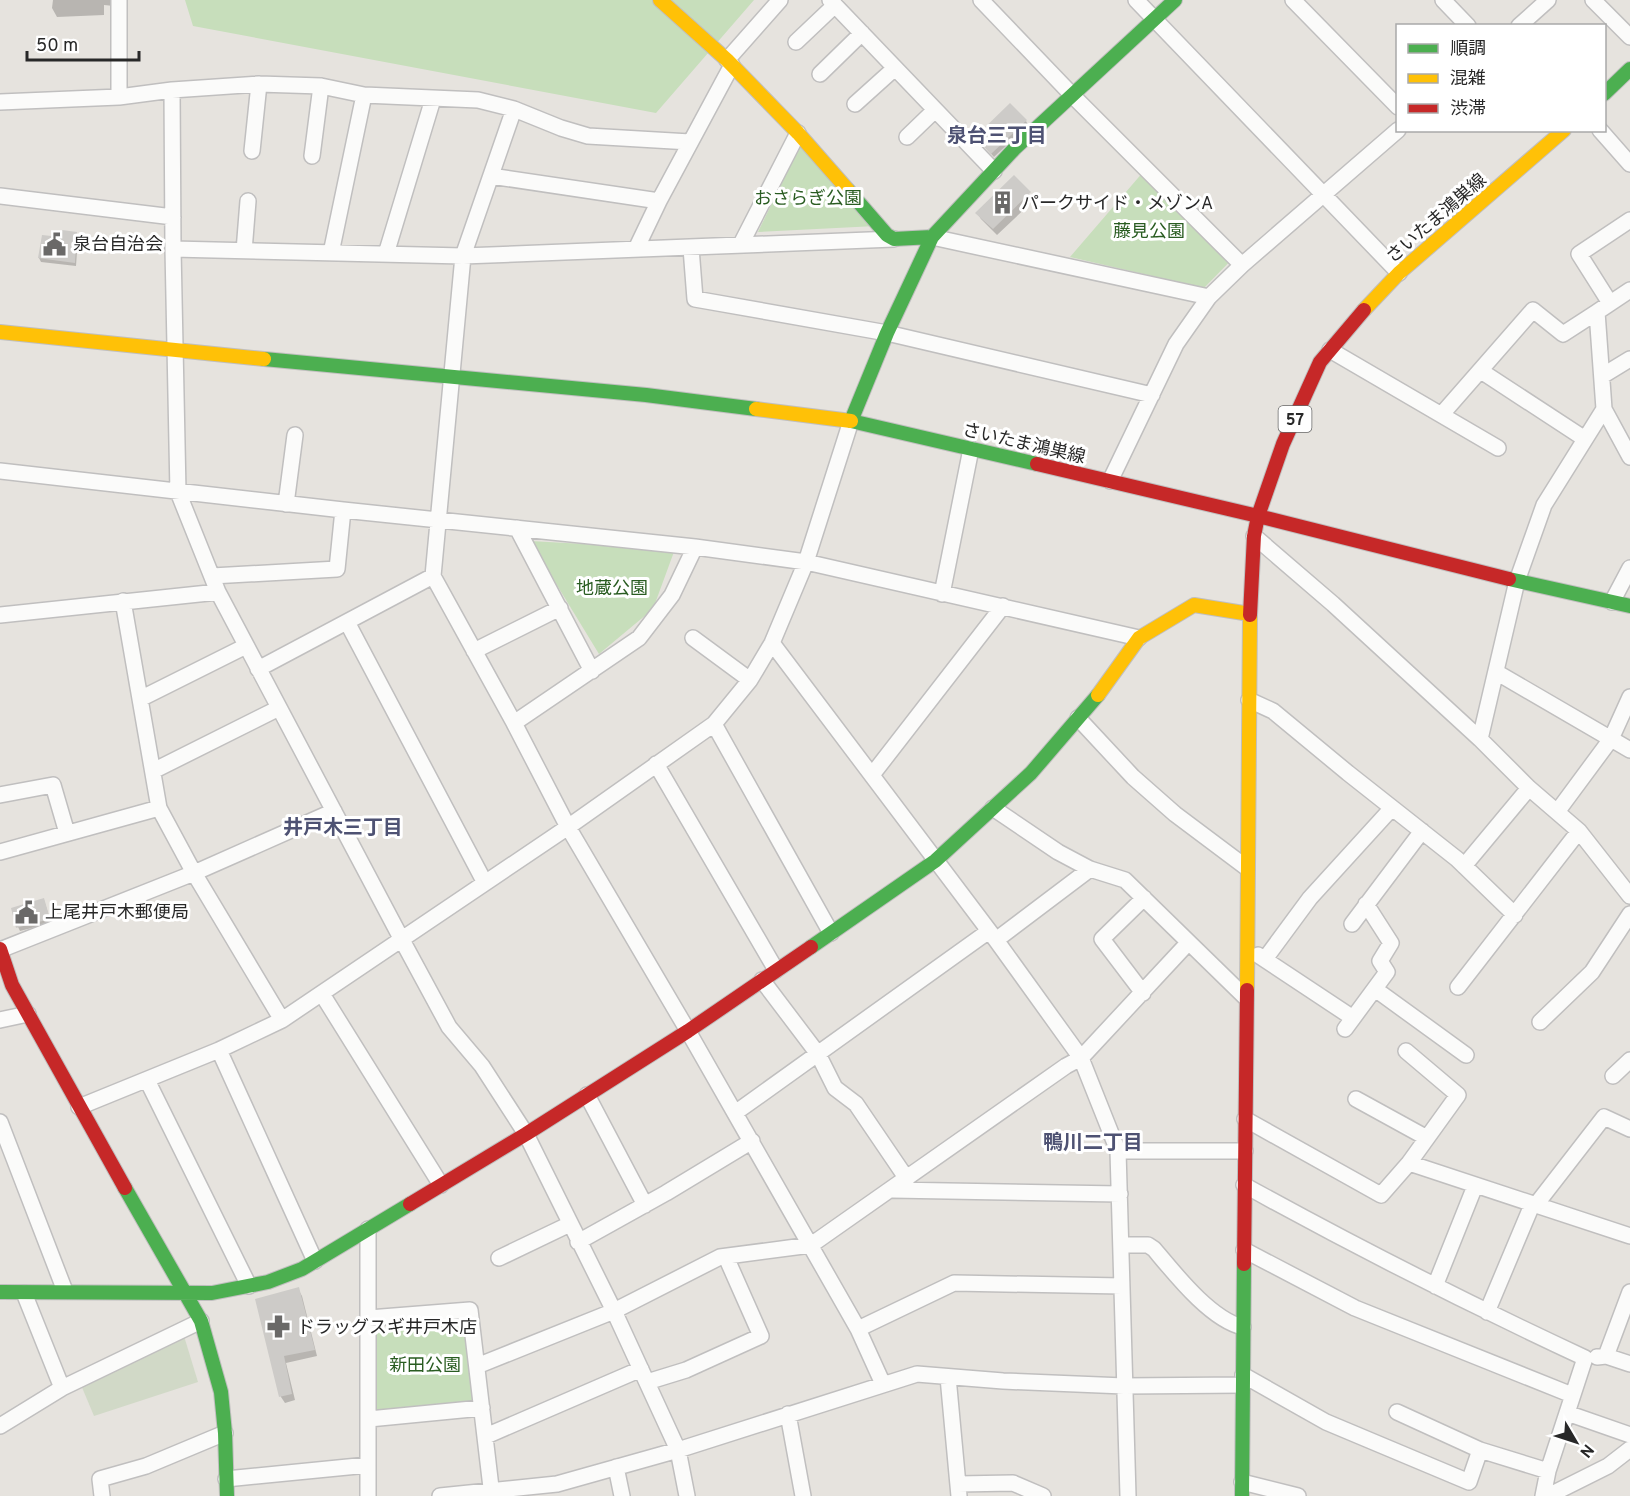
<svg xmlns="http://www.w3.org/2000/svg" width="1630" height="1496" viewBox="0 0 1630 1496" font-family="Overpass,'Noto Sans JP',sans-serif">
	<style>
		.green { fill: #c7debb }
		.cemetery { fill: #d1d9c7 }
		.shadow { fill: #0003 }
		.building { fill: #cdcbc8 }
		.lines { fill: none; stroke-linecap: round; stroke-linejoin: round }
		.street-casing { stroke: #c0bfbf; stroke-width: 18 }
		.fast-casing { stroke: #c0bfbf; stroke-width: 16 }
		.slow-casing { stroke: #c0bfbf; stroke-width: 16 }
		.jam-casing { stroke: #c0bfbf; stroke-width: 16 }
		.street { stroke: #fbfbfa; stroke-width: 15 }
		.fast { stroke: #4caf50; stroke-width: 14 }
		.slow { stroke: #ffc107; stroke-width: 14 }
		.jam { stroke: #c62828; stroke-width: 14 }
		.labels { text-anchor: middle; stroke-width: 6; stroke-linejoin: round; paint-order: stroke }
		.shield { fill: #fff; stroke: #686868; stroke-width: 1.5 }
		.shield-label { font-size: 16px; font-weight: bold; fill: #282828 }
		.park-label { font-size: 18px; fill: #295c21; stroke: #fff }
		.poi-label { font-size: 18px; fill: #282828; stroke: #fff; text-anchor: start }
		.street-label { font-size: 18px; fill: #282828; stroke: #fff }
		.neighbourhood-label { font-size: 20px; font-weight: bold; fill: #4e5273; stroke: #fff }
	</style>
	<rect width="100%" height="100%" fill="#e6e3de"/>
	<path class="green" d="M185,0H754L656,113L193,26Z
		M801,143L876,226L758,232Z
		M1144,171L1239,252L1204,288L1070,257Z
		M530,541L675,549L653,609L599,654Z
		M465,1317L476,1401L376,1412L375,1330Z"/>
	<path class="cemetery" d="M184,1336L198,1382L94,1416L81,1385Z"/>
	<path class="shadow" d="M53,0H114V6L104,5V15L57,17L52,8Z
		M1026,121L1028,125L994,157L979,141Z
		M1014,177L1034,200L997,235L981,219L977,213Z
		M76,233L78,237L76,266L41,262L39,258L63,239Z
		M44,900L51,923L20,931L18,927Z
		M298,1289L302,1296L317,1356L286,1363L295,1400L285,1403L281,1397L256,1300Z"/>
	<path class="building" d="M1010,103L1027,120L991,154L975,137Z
		M1014,175L1031,192L993,229L975,213Z
		M62,230L77,232L75,263L38,258L42,235L61,237Z
		M44,898L50,919L16,928L11,908Z
		M299,1287L315,1350L284,1356L292,1394L279,1397L255,1299Z"/>
	<g class="lines">
		<defs>
			<path id="street" d="M830,0L994,171
				M981,0L1073,96L1242,265
				M1136,0L1399,273
				M1293,0L1398,107
				M1443,0L1468,26
				M1593,0L1630,37
				M1519,26L1548,0
				M796,42L835,5
				M727,60L780,0
				M820,74L862,33
				M172,90L173,249L178,492L218,592L402,940L449,1027L482,1066L526,1134L614,1311L678,1450L687,1496
				M119,97V0
				M0,102L119,97L172,90L259,84L321,86L364,95L478,100L514,109L561,128L588,136L690,142
				M855,104L895,68
				M514,109L463,256L433,576L514,723L568,827L688,1031L858,1329L883,1384
				M1600,130L1630,164
				M907,137L935,110
				M252,151L259,84
				M312,156L321,86
				M491,176L659,201
				M0,196L173,217
				M932,237L1209,297
				M741,244L798,133
				M691,248L695,299L887,333L1152,395
				M173,249L463,256L894,239
				M636,249L659,201L732,65
				M244,251L248,201
				M331,253L364,95
				M386,254L433,99
				M1630,290L1597,312L1604,409L1630,457
				M1610,303L1579,254L1630,220
				M1330,350L1498,448
				M1481,371L1585,439
				M1602,376L1630,359
				M1442,414L1533,310L1563,334L1597,312
				M0,471L343,510L695,547L806,562L1139,638
				M1110,481L1176,344L1209,297L1242,265L1398,130
				M286,504L295,435
				M517,528L592,671
				M1254,536L1333,604L1480,739L1529,788L1579,831L1630,896
				M212,576L337,569L343,510
				M942,594L971,449
				M123,601L159,808L194,873L282,1020
				M1612,602L1630,568
				M0,615L218,592
				M347,622L485,883
				M693,638L750,680
				M772,643L996,940L1081,1058L1118,1151L1128,1496
				M474,651L560,608
				M258,669L433,576
				M1496,672L1630,750
				M140,699L246,646
				M1249,700L1273,711L1348,773L1457,859L1515,915
				M1078,718L1133,777L1175,814L1247,868
				M514,723L639,638L672,595L695,547
				M714,724L831,933
				M1480,739L1517,581L1544,505L1604,409
				M656,764L776,970
				M153,771L279,708
				M872,775L1003,606
				M0,795L53,785L67,833
				M993,808L1058,852L1090,869L1125,880L1246,998
				M1557,812L1611,739L1630,697
				M0,852L159,808
				M1464,866L1529,788
				M1352,924L1422,831
				M996,940L1090,869
				M0,950L194,873L334,811
				M1258,955L1353,1018
				M1265,959L1310,898L1392,808
				M762,980L818,1054L835,1088L856,1104L907,1179
				M1458,987L1579,831
				M1375,989L1466,1055
				M1143,993L1102,939L1144,898
				M322,994L441,1185
				M0,1020L28,1014
				M1540,1022L1592,972L1630,914
				M1345,1029L1387,972L1380,961L1391,943L1366,904
				M219,1050L315,1261
				M1613,1076L1630,1060
				M147,1080L249,1286
				M587,1095L645,1205
				M1356,1099L1427,1138
				M79,1107L219,1050L282,1020L568,827L714,724L750,680L772,643L806,562L851,421
				M735,1113L989,931
				M1245,1119L1381,1195L1409,1163L1458,1095L1406,1051
				M0,1122L65,1291
				M1118,1151H1245
				M1409,1163L1630,1236
				M1244,1185C1356,1247 1469,1304 1585,1358L1548,1471L1543,1496
				M892,1190L1120,1194
				M1535,1206L1604,1117L1630,1129
				M578,1242L666,1193L752,1141
				M1121,1245H1148L1154,1249C1175,1274 1211,1320 1243,1327
				M1244,1250L1355,1308L1572,1395
				M499,1258L570,1224
				M1435,1286L1475,1186
				M24,1293L62,1388
				M1487,1312L1532,1205
				M369,1318L470,1310L492,1496
				M858,1329L954,1283L1122,1286
				M1606,1356L1630,1292
				M1597,1357L1606,1356L1630,1364
				M477,1366L614,1311L720,1257L811,1245L1066,1066L1081,1058L1188,943
				M1243,1375L1326,1422L1469,1482L1480,1450
				M948,1377L959,1496
				M647,1382L686,1370L761,1336L726,1257
				M1397,1412L1480,1450L1548,1471
				M1567,1413L1630,1435
				M788,1414L803,1496
				M369,1419L482,1408
				M0,1426L62,1388L201,1321
				M486,1436L641,1369
				M616,1467L622,1496
				M226,1479L368,1465
				M1242,1482L1298,1496
				M958,1484L1013,1483L1043,1496
				M102,1496L100,1479L146,1466L225,1433
				M368,1496V1229
				M440,1496L557,1484L678,1450L917,1374L1003,1381L1124,1386L1243,1385
				M1548,1496L1608,1466L1630,1449"/>
			<path id="fast" d="M1604,94L1630,69
				M848,190L887,235L894,239L932,237L887,333L851,421L1037,464
				M932,237L1015,148L1175,0
				M264,359L646,395L756,409
				M1509,579L1630,606
				M811,947L935,861L1031,773L1098,695
				M125,1188L201,1321L221,1392L225,1433L227,1496
				M0,1292L212,1293L268,1282L302,1269L410,1204
				M1242,1496L1244,1264"/>
			<path id="slow" d="M660,0L727,60L798,133L848,190
				M1364,310L1399,273L1564,130
				M0,332L264,359
				M756,409L851,421
				M1098,695L1139,638L1194,605L1250,614
				M1247,990L1250,615"/>
			<path id="jam" d="M1037,464L1258,516L1283,444L1320,362L1364,310
				M1250,615L1254,536L1258,516L1509,579
				M0,949L12,985L125,1188
				M410,1204L526,1134L688,1031L811,947
				M1244,1264L1247,990"/>
		</defs>
		<use href="#street" class="street-casing"/>
		<use href="#fast" class="fast-casing"/>
		<use href="#slow" class="slow-casing"/>
		<use href="#jam" class="jam-casing"/>
		<use href="#street" class="street"/>
		<use href="#fast" class="fast"/>
		<use href="#slow" class="slow"/>
		<use href="#jam" class="jam"/>
	</g>
	<defs>
		<symbol id="building-bare" viewBox="-9 -9 18 18"><path d="M-4-6H4V6H1V3H-1V6H-4ZM-2.5-4.3h1.7v1.8h-1.7ZM.8-4.3h1.7v1.8H.8ZM-2.5-1h1.7V.8h-1.7ZM.8-1h1.7V.8H.8Z" fill="#6a6968" stroke="#fff" stroke-width="2.5" paint-order="stroke"/></symbol>
		<symbol id="civic-bare" viewBox="-9 -9 18 18"><path d="M-.6-6.5H3V-4.5H.6V-3L4-1V1h2V6H-6V1h2V-1L-.6-3ZM-1.2 2.5V6h2.4V2.5Z" fill="#6a6968" stroke="#fff" stroke-width="2.5" paint-order="stroke"/></symbol>
		<symbol id="pharmacy-bare" viewBox="-9 -9 18 18"><path d="M-2-6h4v4h4v4h-4v4h-4v-4h-4v-4h4Z" fill="#6a6968" stroke="#fff" stroke-width="2.5" paint-order="stroke"/></symbol>
	</defs>
	<g fill-rule="evenodd">
		<use href="#building-bare" x="986" y="186" width="33" height="33"/>
		<use href="#civic-bare" x="38" y="228" width="33" height="33"/>
		<use href="#civic-bare" x="10" y="896" width="33" height="33"/>
		<use href="#pharmacy-bare" x="262" y="1310" width="33" height="33"/>
	</g>
	<g class="labels">
		<rect class="shield" x="1278.5" y="406" width="33" height="26" rx="4.5"/>
		<g class="shield-label">
			<text x="1295" y="425">57</text>
		</g>
		<g class="park-label">
			<text x="808" y="204">おさらぎ公園</text>
			<text x="1149" y="237">藤見公園</text>
			<text x="612" y="594">地蔵公園</text>
			<text x="425" y="1371">新田公園</text>
		</g>
		<g class="poi-label">
			<text x="1021" y="209">パークサイド・メゾンA</text>
			<text x="73" y="250">泉台自治会</text>
			<text x="45" y="918">上尾井戸木郵便局</text>
			<text x="297" y="1333">ドラッグスギ井戸木店</text>
		</g>
		<g class="street-label">
			<text transform="translate(1436 218) rotate(-41)" y="6">さいたま鴻巣線</text>
			<text transform="translate(1024 443) rotate(13)" y="6">さいたま鴻巣線</text>
		</g>
		<g class="neighbourhood-label">
			<text x="997" y="142">泉台三丁目</text>
			<text x="343" y="834">井戸木三丁目</text>
			<text x="1093" y="1149">鴨川二丁目</text>
		</g>
	</g>
	<rect x="1396" y="24" width="210" height="108" fill="#ffffff" stroke="#a9a9a9" stroke-width="1.5"/>
	<rect x="1408" y="44" width="30" height="9" fill="#4caf50" stroke="#a9a9a9" stroke-width="1.5"/>
	<text x="1450" y="54" font-size="18" fill="#282828">順調</text>
	<rect x="1408" y="74" width="30" height="9" fill="#ffc107" stroke="#a9a9a9" stroke-width="1.5"/>
	<text x="1450" y="84" font-size="18" fill="#282828">混雑</text>
	<rect x="1408" y="104" width="30" height="9" fill="#c62828" stroke="#a9a9a9" stroke-width="1.5"/>
	<text x="1450" y="114" font-size="18" fill="#282828">渋滞</text>
	<g transform="translate(1576 1442) rotate(129)" stroke="#ffffff" stroke-width="4.5" paint-order="stroke">
	<path d="M0-4.5L10 22L0 15L-10 22Z" fill="#282828"/>
	<text y="-9" font-size="16" font-weight="bold" text-anchor="middle" fill="#282828">N</text>
	</g>
	<path d="M27 51v9h112v-9" fill="none" stroke="#282828" stroke-width="3"/>
	<text x="36" y="51" font-size="18" fill="#282828" stroke="#ffffff" stroke-width="4.5" paint-order="stroke">50 m</text>
</svg>
